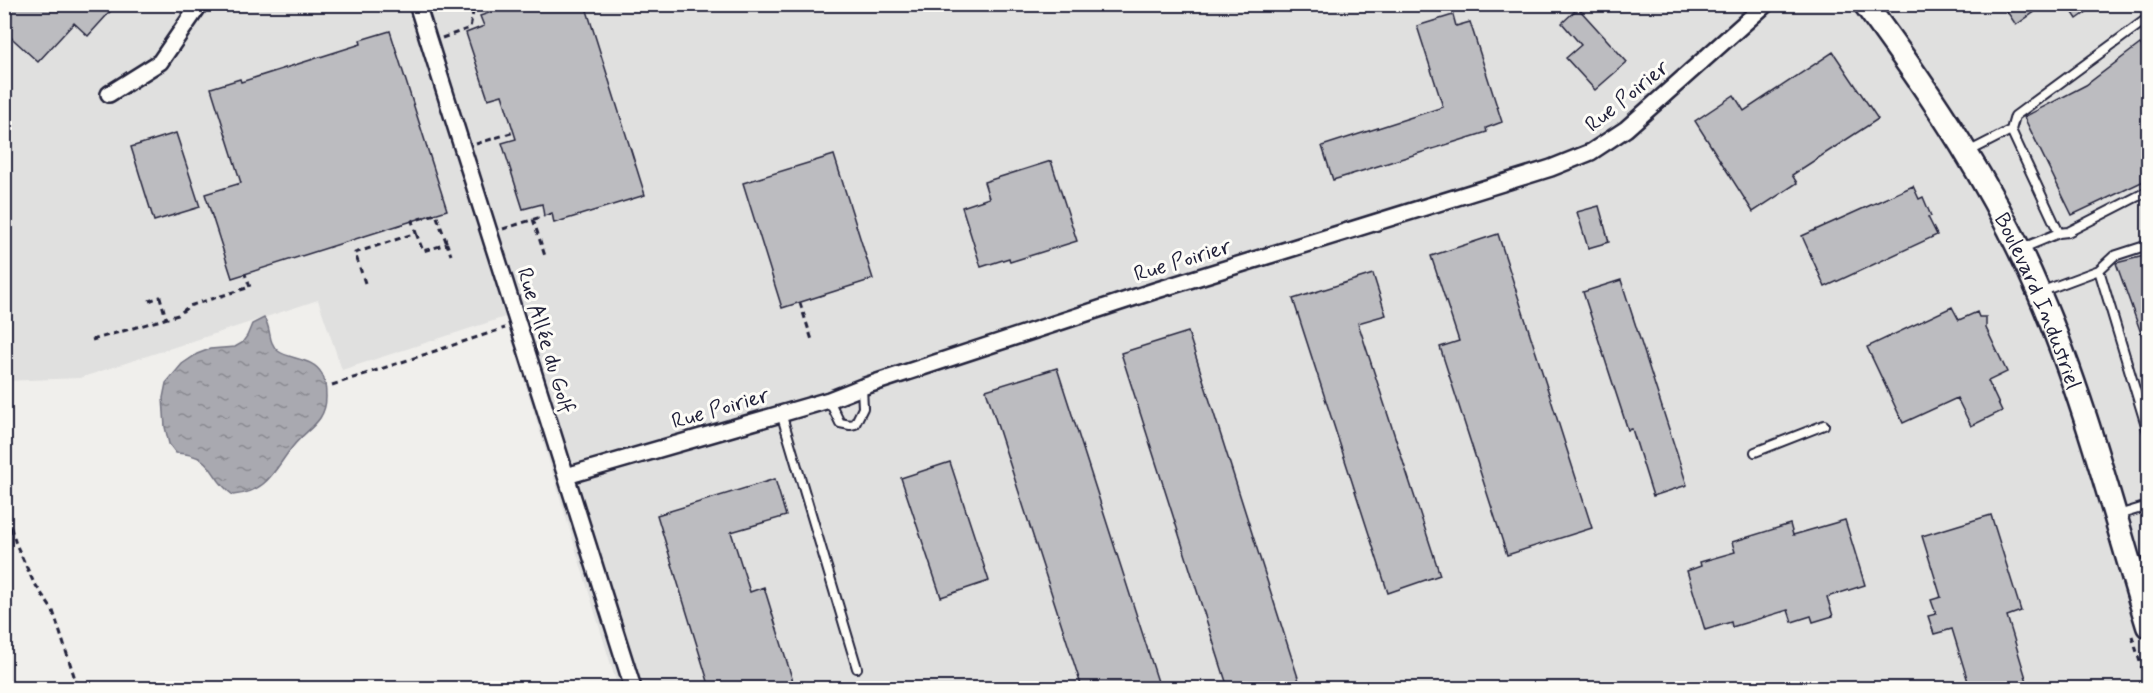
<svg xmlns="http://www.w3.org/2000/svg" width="2153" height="693" viewBox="0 0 2153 693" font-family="Mynerve,sans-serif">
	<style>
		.built { fill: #e0e0df }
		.water { fill: url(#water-ripples); stroke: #737381; stroke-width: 1.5 }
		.building { fill: #bcbcc0; stroke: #22223b; stroke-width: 1.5 }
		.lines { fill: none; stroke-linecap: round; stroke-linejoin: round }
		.lane-casing { stroke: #22223b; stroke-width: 12 }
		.street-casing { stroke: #22223b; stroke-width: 20 }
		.secondary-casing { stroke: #22223b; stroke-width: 27 }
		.path { stroke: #22223b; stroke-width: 3; stroke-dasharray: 6 4.5; stroke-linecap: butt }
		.lane { stroke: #fdfcf7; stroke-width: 8 }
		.street { stroke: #fdfcf7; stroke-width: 15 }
		.secondary { stroke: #fdfcf7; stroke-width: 22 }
		.labels { text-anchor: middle; stroke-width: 6; stroke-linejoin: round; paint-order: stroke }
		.street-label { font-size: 22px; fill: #22223b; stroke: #fdfcf7 }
	</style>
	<defs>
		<pattern id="water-ripples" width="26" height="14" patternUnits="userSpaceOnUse" patternTransform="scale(1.5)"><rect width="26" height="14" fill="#a9a9b0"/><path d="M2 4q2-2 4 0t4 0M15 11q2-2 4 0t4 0" fill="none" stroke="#898990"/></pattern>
	</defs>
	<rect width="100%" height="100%" fill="#f0efec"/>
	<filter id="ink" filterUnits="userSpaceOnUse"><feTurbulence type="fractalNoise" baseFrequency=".0167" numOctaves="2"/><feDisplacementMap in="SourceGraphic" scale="12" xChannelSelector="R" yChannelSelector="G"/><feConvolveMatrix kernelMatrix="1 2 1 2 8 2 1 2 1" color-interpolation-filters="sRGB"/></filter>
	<g filter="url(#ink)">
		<path class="built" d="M4,5H2148V688H618L505,317L342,370L318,300L80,378L5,381Z"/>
		<path class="water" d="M264,318C272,328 267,342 278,351C290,360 313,357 322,374C325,380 326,391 326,397C326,422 308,428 294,445C274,469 269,492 233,495C207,476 216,455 176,453L169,444L165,427L163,398L166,383L182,364L197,354L210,349L235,347L242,343L247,336L252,324Z"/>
		<path class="building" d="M4,4H117L88,36L74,23L38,62L4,31Z
			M487,4H585L645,195L554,223L552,213L544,216L542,204L523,209L502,143L516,139L502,95L488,99L466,33L484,26L480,16L489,13Z
			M2002,4H2046L2016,25Z
			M2067,4H2098L2077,19Z
			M1578,8L1627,62L1595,90L1566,58L1581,45L1562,23Z
			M1453,15L1456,26L1470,22L1502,122L1486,128L1487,132L1333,180L1322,146L1443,107L1417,26Z
			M390,31L447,210L232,278L205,194L241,183L211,88L240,79L241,82L361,44L360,40Z
			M2140,44L2148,54V179L2072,215L2024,117L2086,85Z
			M1833,52L1878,119L1792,175L1797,183L1753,212L1695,121L1734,95L1744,111Z
			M176,133L200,207L154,221L131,147Z
			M834,155L873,279L782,308L743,183Z
			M1051,161L1077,241L1010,262L1009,258L981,267L962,207L989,198L984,182Z
			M1913,186L1919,199L1923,197L1931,216L1928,217L1937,235L1825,287L1802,236Z
			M1599,206L1609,242L1588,248L1577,212Z
			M1498,234L1592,528L1507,555L1440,347L1459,341L1431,256Z
			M2148,255V349L2147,350L2116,263Z
			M1373,274L1386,315L1358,323L1440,575L1388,593L1293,299Z
			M1621,280L1687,485L1653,496L1632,429L1628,430L1583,292Z
			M1952,307L1959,320L1977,312L1979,317H1986V328L2007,372L1988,381L2002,411L1971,426L1957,398L1903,423L1867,347Z
			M1188,332L1300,684L1285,688H1228L1121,353Z
			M1057,368L1160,688H1082L986,390Z
			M950,462L989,581L941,597L901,478Z
			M775,479L786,516L731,532L750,592L764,587L795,688H710L657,515Z
			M1991,515L2021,611L2007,616L2029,688H1970L1952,629L1934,634L1928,616L1936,614L1931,600L1941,597L1922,536Z
			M1845,520L1865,585L1827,597L1833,616L1813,622L1811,616L1792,622L1788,610L1732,627L1731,622L1705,630L1687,571L1701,566L1700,562L1735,552L1732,542L1790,524L1793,535Z"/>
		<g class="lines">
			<defs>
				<path id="lane" d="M2011,130L2015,116L2148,18
					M1968,152L2011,130L2059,233L2030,245L2022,252
					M2059,233L2068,232L2148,191
					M2099,270L2114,256L2148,245
					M2040,292L2099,270L2148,432
					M829,400L840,423L850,425L855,424L863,408L862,387
					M781,413L857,668
					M1755,452L1824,425
					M2118,515L2148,506
					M2132,568L2148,563"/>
				<path id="street" d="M417,4L633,688
					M109,94L160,62L200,4
					M566,476L829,400L862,387L1154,291L1551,168L1591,152L1626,129L1766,4"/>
				<g id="secondary">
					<path id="s1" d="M1865,4C1932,95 1995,189 2039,293C2085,400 2114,515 2148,626"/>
				</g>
			</defs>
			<use href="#lane" class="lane-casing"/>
			<use href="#street" class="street-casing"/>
			<use href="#secondary" class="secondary-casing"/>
			<path class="path" d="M442,38L470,28L474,7L482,4
				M476,144L514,132
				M533,219L545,256
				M503,229L544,216
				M416,233L423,251L447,244L451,255
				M365,283L355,253L416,233L412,221L436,214L447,244
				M149,301L160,297L166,318
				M800,303L812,340
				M92,340L178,315L189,306L250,287L245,274
				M332,385L505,328
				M4,507L16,544L33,581L53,611L78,688
				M2132,636L2148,688"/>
			<use href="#lane" class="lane"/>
			<use href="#street" class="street"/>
			<use href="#secondary" class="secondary"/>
		</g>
	</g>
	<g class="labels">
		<g class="street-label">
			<text transform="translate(1626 95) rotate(-39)" y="8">Rue Poirier</text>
			<text transform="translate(1182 259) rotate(-17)" y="8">Rue Poirier</text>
			<text dy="8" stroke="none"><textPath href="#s1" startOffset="345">Boulevard Industriel</textPath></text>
			<text transform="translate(547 340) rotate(73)" y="8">Rue Allée du Golf</text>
			<text transform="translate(720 407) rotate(-16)" y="8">Rue Poirier</text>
		</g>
	</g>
	<rect width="2153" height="693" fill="none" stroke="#fdfcf7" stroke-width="24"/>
	<rect x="12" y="12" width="2129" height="669" fill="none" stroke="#22223b" stroke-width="2" filter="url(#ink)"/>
</svg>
